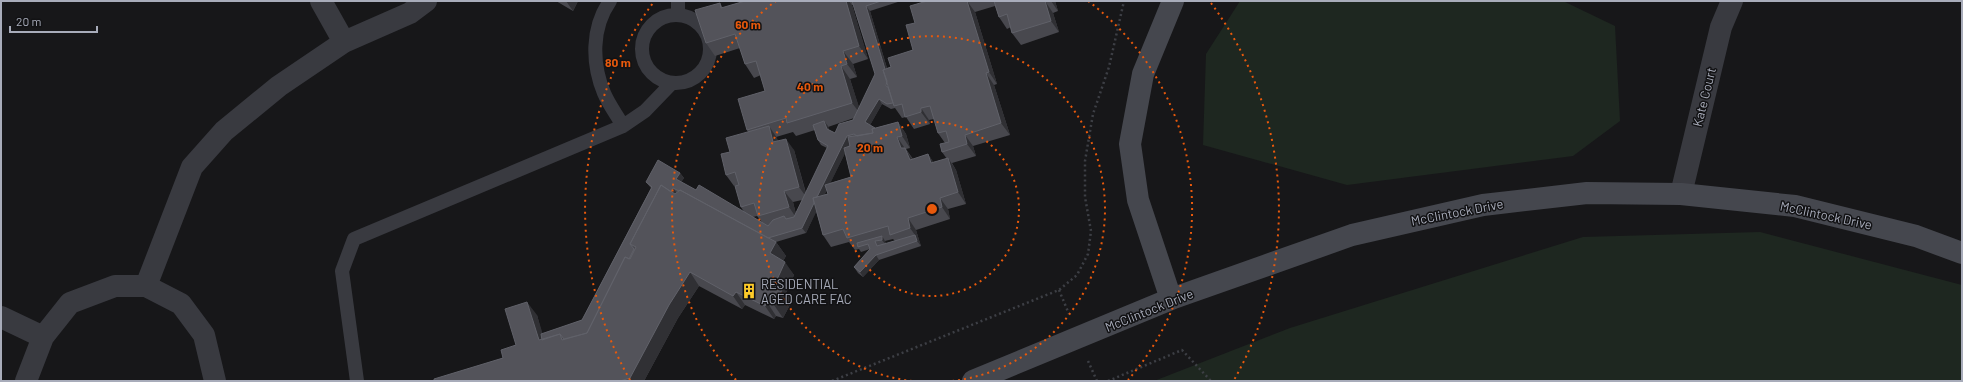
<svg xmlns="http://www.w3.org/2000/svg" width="1963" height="382" viewBox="0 0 1963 382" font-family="Barlow,sans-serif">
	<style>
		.green { fill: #1e2720 }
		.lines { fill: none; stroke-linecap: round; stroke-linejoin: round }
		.path { stroke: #3d3f45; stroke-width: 2.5; stroke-dasharray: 2 3; stroke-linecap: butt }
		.lane { stroke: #393a40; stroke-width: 14 }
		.street { stroke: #393a40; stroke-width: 22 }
		.secondary { stroke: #45474e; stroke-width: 22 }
		.wall { fill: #48484e; fill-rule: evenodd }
		.shaded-wall { fill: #303034 }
		.building { fill: #53535a; stroke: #606169 }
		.ring { fill: none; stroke: #e8590c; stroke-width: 2; stroke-dasharray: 2 4 }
		.labels { text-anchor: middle; stroke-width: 3; stroke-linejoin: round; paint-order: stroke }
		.street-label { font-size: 13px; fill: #a8acba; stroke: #121214 }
		.poi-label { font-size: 13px; fill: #a8acba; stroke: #121214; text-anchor: start }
		.centre { fill: #e8590c; stroke: #121214; stroke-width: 2 }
		.ring-label { font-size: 12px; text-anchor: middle; font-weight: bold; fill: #e8590c; stroke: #121214; stroke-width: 3; stroke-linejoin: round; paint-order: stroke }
	</style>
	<rect width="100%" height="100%" fill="#171719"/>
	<path class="green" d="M1240,1H1563L1615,26L1620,121L1573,156L1347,185L1203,145L1206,54Z
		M1760,232L1962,285V381H1154L1290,328L1583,237Z"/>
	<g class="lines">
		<path class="path" d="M1059,290L1069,314
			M1088,361L1097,381
			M832,381L1059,290L1077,275L1088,254L1091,231L1085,197V161L1093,114L1109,67L1124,1
			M1108,381L1182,350L1211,381"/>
		<path class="lane" d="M610,1C591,28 592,64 604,93C609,105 617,115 623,126
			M678,1V15
			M642 49a34 34 0 1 1 68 0a34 34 0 1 1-68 0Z
			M357,381L342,271L354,239L623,126L645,111L672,83"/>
		<path class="street" d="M321,1L344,42L410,13L426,1
			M1681,194L1721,27L1732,1
			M146,286L192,167L224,131L279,86L344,42
			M1,317L43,337
			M26,381L43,337L70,303L115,286H146L181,304L204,335L215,381"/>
		<path class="secondary" d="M1171,299L1138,200L1130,144L1143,74L1173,1
			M973,381L1171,299L1352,235L1483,205L1587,193L1681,194L1795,206L1916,236L1962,253"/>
	</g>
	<path class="wall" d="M556,1H578L573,11Z
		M745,1H901L870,11L887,68L891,67L913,50L915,23L927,1H1055L1058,11L1053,13L1059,32L1021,45L1012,33L1011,27L1007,29L999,17L995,6L975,12L997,84L994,85L1010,135L973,146L976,156L952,163L956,170L966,204L948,209L950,219L916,230L919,240L921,246L879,260L863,277L858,273L854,267L870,249L861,252L859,249L855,250L849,242L831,247L823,235L816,211L806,233L776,242L786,256L783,261L794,275L786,293L792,301L783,318L776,316L774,319L745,305L742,309L699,286L678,318L644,381H434L503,358L516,345L537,315L542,334L582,320L651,188L646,182L680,173L684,178L681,182L696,190L744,212L741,207L739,185L734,186L726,175L730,152L748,132L747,130L765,91L761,75L754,78L745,64L740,48L715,56L706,43L720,3L723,8ZM852,5H854L875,74L859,108L850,79L857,77L853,64L868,59ZM882,104L891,109L895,108L902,118L906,117L914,129L930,124L929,120L934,119L938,133L945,143L942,152L947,159L933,162L928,154L913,159L906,149L910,148L906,134L898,122L875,128L870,125ZM854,118L853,120L835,133L829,130L828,127ZM815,130L818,140L821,145L827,148L806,193L794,150L778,141L776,137L793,132L796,136ZM845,153L851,177L830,183ZM827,190L828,194L824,195ZM802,200L796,214L793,202ZM757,216L762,222L753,217ZM893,239L895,241L886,244L885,241Z"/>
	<path class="shaded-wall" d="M566,1H578L573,11Z
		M846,1H849L852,5L868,59L859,46Z
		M967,1L975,12L997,84L989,72Z
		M1045,1L1053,13L1059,32L1051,21Z
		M1051,1H1055L1058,11Z
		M866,6L870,11L891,82L889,91L886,86Z
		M843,51L853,64L857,77L847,64Z
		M841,66L850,79L862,116L852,103Z
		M986,73L994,85L1010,135L1001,123Z
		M879,99L882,104L869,127L865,122Z
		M921,108L929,120L930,124L921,112Z
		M824,121L828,126L831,135L827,129Z
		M898,122L906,134L910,148L902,136Z
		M769,126L777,138L781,154L773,142Z
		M965,135L973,146L976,156L967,144Z
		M847,136L851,141L806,233L802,228Z
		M897,137L913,160L918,172L901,148Z
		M786,139L794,150L807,198L799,187Z
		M928,154L936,166L931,163Z
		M948,158L956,170L966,204L958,192Z
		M680,173L684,178L680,184L676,179Z
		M673,188L677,193L672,200L669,195Z
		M784,191L793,202L797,219L789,207Z
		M940,198L948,209L950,219L942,207Z
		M908,218L916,230L919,240L921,246L917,241L915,235L910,228Z
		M882,236L885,241L886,245L882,240Z
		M776,242L786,256L780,266L770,253Z
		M876,255L879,260L863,277L860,272Z
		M785,262L794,275L786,293L792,301L783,318L774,305L775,284Z
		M690,272L699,286L678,318L644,381H632L630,378L669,305Z
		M736,292L745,305L742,309L733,296Z
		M527,302L537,315L547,348L539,340Z
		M767,302L776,316L774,319L765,306Z"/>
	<path class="building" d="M745,1H846L859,46L843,51L847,64L841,66L852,103L787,123L786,118L747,130L738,99L765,91L756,61L745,64L735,34L706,43L695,10L720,3L721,8Z
		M852,1H881L866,6L885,69L883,70L887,81L886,86L888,87L893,103L887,104L879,99L865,122L875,128L872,129L873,133L857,136L854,134L847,136L817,197L813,198L814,203L802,228L768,238L680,190L679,191L673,188L671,192L661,185L630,244L634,249L629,259L625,257L587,333L564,339L560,334L542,340L541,334L582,320L652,187L646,182L658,160L680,173L676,179L696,190L699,185L768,226L773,220L784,216L786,219L794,217L828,146L818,140L813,125L824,121L827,129L835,133L839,124L853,120L875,74Z
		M927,1H967L989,72L986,73L1001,123L965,135L967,144L942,152L940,144L949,142L946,131L938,133L930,106L921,108V112L905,117L902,104L894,106L883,70L891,67L888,58L913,50L906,25L915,23L910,6Z
		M994,1H1046H1045L1051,21L1012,33L1007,14L999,17Z
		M898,122L902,136L897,137L901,148H905L910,160L928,154L931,163L948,158L958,192L940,198L942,207L908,218L910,228L890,235L888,226L847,238L843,229L823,235L813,198L828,194L825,185L851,177L844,148L850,146L848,137L873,133L872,129Z
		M769,126L773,142L786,139L799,187L784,191L789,207L758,216L754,203L741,207L735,186L739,185L735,172L726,175L721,154L730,152L726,138Z
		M661,185L675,194L680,190L776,242L770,253L785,262L775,284L783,288L774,305L767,302L765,306L736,292L733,296L690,272L669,305L630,378L620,381H434V379L503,358L501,350L516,345L505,309L527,302L539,340L560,334L562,340L587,333L625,257L630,259L636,247L630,244Z
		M915,235L917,241L876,255L860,272L854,267L870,249L868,244L858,247L857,243L882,236V240L875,241L877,246Z"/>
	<g class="ring">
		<circle cx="932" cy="209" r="87"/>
		<path d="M912 381A173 173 0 1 1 952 381"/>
		<path d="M736 380A260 260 0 0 1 776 1M1088 1A260 260 0 0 1 1128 380"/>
		<path d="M630 380A347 347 0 0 1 653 3M1211 3A347 347 0 0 1 1234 380"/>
	</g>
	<defs>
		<symbol id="building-bare" viewBox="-9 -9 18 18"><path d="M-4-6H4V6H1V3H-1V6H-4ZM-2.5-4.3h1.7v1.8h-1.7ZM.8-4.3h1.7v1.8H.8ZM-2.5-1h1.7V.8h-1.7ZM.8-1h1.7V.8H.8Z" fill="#fecb29" stroke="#121214" stroke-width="2.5" paint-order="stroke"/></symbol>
	</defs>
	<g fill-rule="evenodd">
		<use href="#building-bare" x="738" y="280" width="22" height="22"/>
	</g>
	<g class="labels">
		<g class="street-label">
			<text transform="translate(1704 97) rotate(-76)" y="5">Kate Court</text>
			<text transform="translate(1457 212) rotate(-11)" y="5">McClintock Drive</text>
			<text transform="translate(1826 215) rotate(12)" y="5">McClintock Drive</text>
			<text transform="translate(1149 310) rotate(-22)" y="5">McClintock Drive</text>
		</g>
		<g class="poi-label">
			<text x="761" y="289">RESIDENTIAL<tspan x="761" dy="15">AGED CARE FAC</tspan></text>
		</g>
	</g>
	<circle cx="932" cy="209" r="6" class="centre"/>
	<g class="ring-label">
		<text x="748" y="29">60 m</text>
		<text x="618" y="67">80 m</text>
		<text x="810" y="91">40 m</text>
		<text x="870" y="152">20 m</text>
	</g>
	<rect width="1963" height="382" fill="none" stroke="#a8acba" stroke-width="4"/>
	<path d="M10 26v6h87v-6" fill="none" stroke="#a8acba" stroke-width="2"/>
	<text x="16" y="26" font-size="12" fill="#a8acba" stroke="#121214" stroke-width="3" paint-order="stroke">20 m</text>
</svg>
